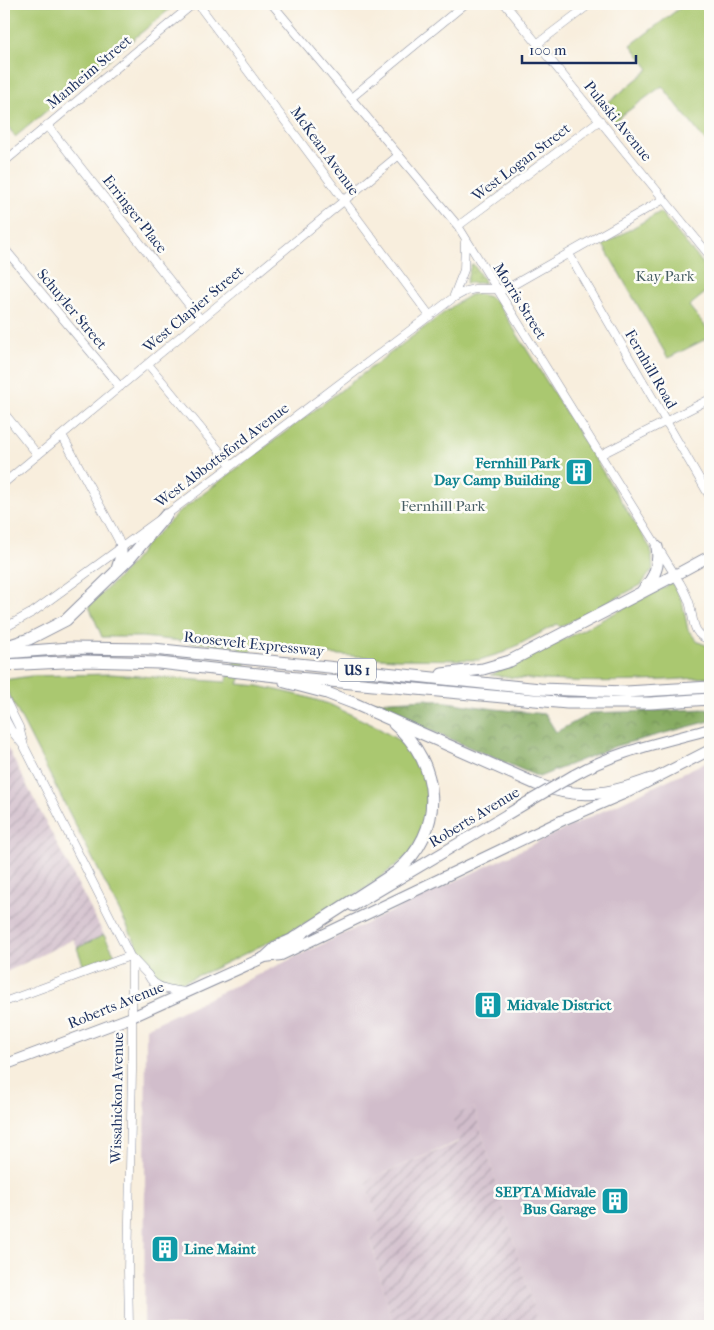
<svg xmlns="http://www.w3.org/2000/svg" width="714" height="1330" viewBox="0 0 714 1330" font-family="'IM FELL French Canon',serif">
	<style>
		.industrial { fill: url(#industrial-furrows) }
		.railway { fill: #d1bdcb }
		.grass { fill: url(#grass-dots); stroke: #627c67 }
		.forest { fill: url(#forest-crowns); stroke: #516e60 }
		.park { fill: #aac870; stroke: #627c67 }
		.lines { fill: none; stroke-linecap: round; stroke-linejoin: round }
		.minor-casing { stroke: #8a8e9e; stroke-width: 9 }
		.major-casing { stroke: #8a8e9e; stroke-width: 12 }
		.highway-casing { stroke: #8a8e9e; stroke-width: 13 }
		.minor { stroke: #fff; stroke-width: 8 }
		.major { stroke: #fff; stroke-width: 10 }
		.highway { stroke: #fff; stroke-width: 11 }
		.major-bridge-casing { stroke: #8a8e9e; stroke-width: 12; stroke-linecap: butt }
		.major-bridge { stroke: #fff; stroke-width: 10 }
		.labels { text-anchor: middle; stroke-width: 5; stroke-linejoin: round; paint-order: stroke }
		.shield { fill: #fdfcf7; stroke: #5f6c8c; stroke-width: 1 }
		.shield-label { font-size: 14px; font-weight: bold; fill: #1b2f5e }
		.street-label { font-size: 15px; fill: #1b2f5e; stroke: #fdfcf7 }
		.park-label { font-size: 15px; fill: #465d63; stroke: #fdfcf7 }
		.culture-label { font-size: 15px; font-weight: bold; fill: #0d838f; stroke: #fdfcf7; text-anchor: end }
	</style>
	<defs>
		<pattern id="industrial-furrows" width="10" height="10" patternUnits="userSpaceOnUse" patternTransform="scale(1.25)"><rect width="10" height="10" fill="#d1bdcb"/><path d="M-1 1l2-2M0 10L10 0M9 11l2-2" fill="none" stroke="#a99aa8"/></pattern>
		<pattern id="grass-dots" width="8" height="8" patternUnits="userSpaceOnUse" patternTransform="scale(1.25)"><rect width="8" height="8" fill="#aac870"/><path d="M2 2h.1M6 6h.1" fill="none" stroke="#8aa35f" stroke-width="1.8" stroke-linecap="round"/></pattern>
		<pattern id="forest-crowns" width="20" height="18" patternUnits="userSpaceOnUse" patternTransform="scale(1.25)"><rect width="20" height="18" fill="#87ac62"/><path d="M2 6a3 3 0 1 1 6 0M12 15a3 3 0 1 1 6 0" fill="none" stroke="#6e8c54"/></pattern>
	</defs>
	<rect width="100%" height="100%" fill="#fdfcf7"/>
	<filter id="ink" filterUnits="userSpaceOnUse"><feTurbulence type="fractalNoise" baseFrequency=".02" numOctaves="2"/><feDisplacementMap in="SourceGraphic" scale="10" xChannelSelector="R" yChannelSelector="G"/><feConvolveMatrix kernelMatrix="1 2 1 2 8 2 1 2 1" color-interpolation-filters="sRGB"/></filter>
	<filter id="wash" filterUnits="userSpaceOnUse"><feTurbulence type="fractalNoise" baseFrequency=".0096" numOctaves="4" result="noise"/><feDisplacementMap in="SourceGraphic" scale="20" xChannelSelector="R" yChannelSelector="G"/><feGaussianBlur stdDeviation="1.12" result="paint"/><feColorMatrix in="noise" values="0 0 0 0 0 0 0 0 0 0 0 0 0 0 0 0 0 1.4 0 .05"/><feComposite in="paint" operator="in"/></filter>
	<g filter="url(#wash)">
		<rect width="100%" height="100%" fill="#f8eedd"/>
		<path class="industrial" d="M4,741L104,935L77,948L74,939L4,973Z
			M474,1107L539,1326H393L369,1232L380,1227L365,1181L459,1142L451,1115Z"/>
		<path class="railway" d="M710,760V1326H539L474,1107L452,1116L459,1141L365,1181L380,1227L369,1233L393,1326H144L146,1028Z"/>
		<path class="grass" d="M473,264L484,281V283H466L471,265L472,264Z"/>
		<path class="forest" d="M426,699L495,709L545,714L556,732L592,713L708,709L710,721L616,746L539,777L403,719L374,702Z"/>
		<path class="park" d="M4,4H176L15,137L4,120Z
			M685,4H710V147L662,86L613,122L601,106L614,98L649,69L631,45Z
			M660,212L710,272V289L689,306L710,332V337L668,358L603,245Z
			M478,294L490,297L499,305L651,549L653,569L641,585L560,627L557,624L505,652L479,660L395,659L326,654L320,656L252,648L238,684L259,686L303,696L329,704L375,726L403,743L411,749L427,782L426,822L410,854L367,888L302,926L211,970L180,983L168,984L162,981L150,971L4,685V680L31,676L111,674L226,682L240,647L142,637H102L89,606L125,571L138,556L144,547L179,512L457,303L470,295Z
			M668,583L673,584L682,601L688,630L698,642L706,645L710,652V677C636,683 563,684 490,675L526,659L667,586Z
			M104,935L115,955L84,967L77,948Z"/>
	</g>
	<g filter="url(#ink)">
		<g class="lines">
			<defs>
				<path id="minor" d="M198,4L430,316
					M272,4L458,226L680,583C684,590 688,597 690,605C694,621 692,635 710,640
					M505,4L710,256
					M537,44L590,4
					M351,98L465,4
					M47,125L201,320
					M4,162L193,4
					M458,226L600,120
					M4,248L120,387
					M569,254L710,497
					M453,298L464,270L465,242
					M148,364L231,465
					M4,413L38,455
					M62,435L118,539L121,547
					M600,455L710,399
					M4,483L399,155
					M4,628L33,612L166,515L453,298L466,291L475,289H506L664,199
					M4,697L19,727L24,746L132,960V1070L128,1270L129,1326
					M4,717L11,730L23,745
					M132,958L148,975C154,989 174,991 187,992
					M4,1002L130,956"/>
				<path id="major" d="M675,575L710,556
					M574,775C616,751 664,742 710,729
					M353,906L528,802
					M265,957L281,955L563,820L628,792L710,750
					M4,1065L132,1017L265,957L277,946L301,935"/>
				<path id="highway" d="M117,569L121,556V547
					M643,590C655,578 660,564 657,547
					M4,647L29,639L66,620L130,558L166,515
					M4,653L70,648L153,649L540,689L626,692L710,687
					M4,665L84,661L159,663L276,676L567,703H650L710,699
					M442,674L483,669L510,661L675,575
					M285,682L327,693L353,703L536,784C579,800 609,795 651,779
					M294,938L396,872C446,831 442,764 394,724"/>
			</defs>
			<use href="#minor" class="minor-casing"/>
			<use href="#major" class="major-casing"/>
			<use href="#highway" class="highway-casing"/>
			<use href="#minor" class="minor"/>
			<use href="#major" class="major"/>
			<use href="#highway" class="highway"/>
			<defs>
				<path id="major-bridge" d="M528,802L574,775"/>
			</defs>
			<use href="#major-bridge" class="major-bridge-casing"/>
			<use href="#major-bridge" class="major-bridge"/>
		</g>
	</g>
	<defs>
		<symbol id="building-square" viewBox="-11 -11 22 22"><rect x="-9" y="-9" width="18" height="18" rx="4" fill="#0f9aa8" stroke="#fdfcf7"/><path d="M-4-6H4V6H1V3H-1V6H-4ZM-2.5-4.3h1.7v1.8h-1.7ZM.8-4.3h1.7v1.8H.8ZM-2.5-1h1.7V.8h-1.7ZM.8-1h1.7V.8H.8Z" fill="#fff"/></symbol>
	</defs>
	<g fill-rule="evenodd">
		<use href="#building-square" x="563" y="456" width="32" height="32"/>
		<use href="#building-square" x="472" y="989" width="32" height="32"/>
		<use href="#building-square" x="599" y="1185" width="32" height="32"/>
		<use href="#building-square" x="149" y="1233" width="32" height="32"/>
	</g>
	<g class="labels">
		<rect class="shield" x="338" y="658.5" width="38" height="23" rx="4"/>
		<g class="shield-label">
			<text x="357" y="675">US 1</text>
		</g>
		<g class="street-label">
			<text transform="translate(89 72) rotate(-40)" y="5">Manheim Street</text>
			<text transform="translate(618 121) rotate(51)" y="5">Pulaski Avenue</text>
			<text transform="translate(325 151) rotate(54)" y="5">McKean Avenue</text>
			<text transform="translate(521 162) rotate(-37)" y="5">West Logan Street</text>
			<text transform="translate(135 214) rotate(52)" y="5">Erringer Place</text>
			<text transform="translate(520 301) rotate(58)" y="5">Morris Street</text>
			<text transform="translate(72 309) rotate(50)" y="5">Schuyler Street</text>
			<text transform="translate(193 309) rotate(-40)" y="5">West Clapier Street</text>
			<text transform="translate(651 369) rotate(60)" y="5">Fernhill Road</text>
			<text transform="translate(222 455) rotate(-37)" y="5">West Abbottsford Avenue</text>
			<text transform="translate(254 644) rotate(6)" y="5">Roosevelt Expressway</text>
			<text transform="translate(474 817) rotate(-31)" y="5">Roberts Avenue</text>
			<text transform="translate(116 1005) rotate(-22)" y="5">Roberts Avenue</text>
			<text transform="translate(117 1098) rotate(-89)" y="5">Wissahickon Avenue</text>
		</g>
		<g class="park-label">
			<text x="665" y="281">Kay Park</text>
			<text x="443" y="511">Fernhill Park</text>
		</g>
		<g class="culture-label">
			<text x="560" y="468">Fernhill Park<tspan x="560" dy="17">Day Camp Building</tspan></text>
			<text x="507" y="1010" text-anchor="start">Midvale District</text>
			<text x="596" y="1197">SEPTA Midvale<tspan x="596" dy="17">Bus Garage</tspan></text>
			<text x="184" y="1254" text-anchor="start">Line Maint</text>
		</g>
	</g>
	<rect width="714" height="1330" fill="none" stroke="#fdfcf7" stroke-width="20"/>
	<path d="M522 55v8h114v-8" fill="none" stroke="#1b2f5e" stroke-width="2.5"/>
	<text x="529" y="55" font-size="15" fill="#1b2f5e" stroke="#fdfcf7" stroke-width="4" paint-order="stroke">100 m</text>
</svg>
